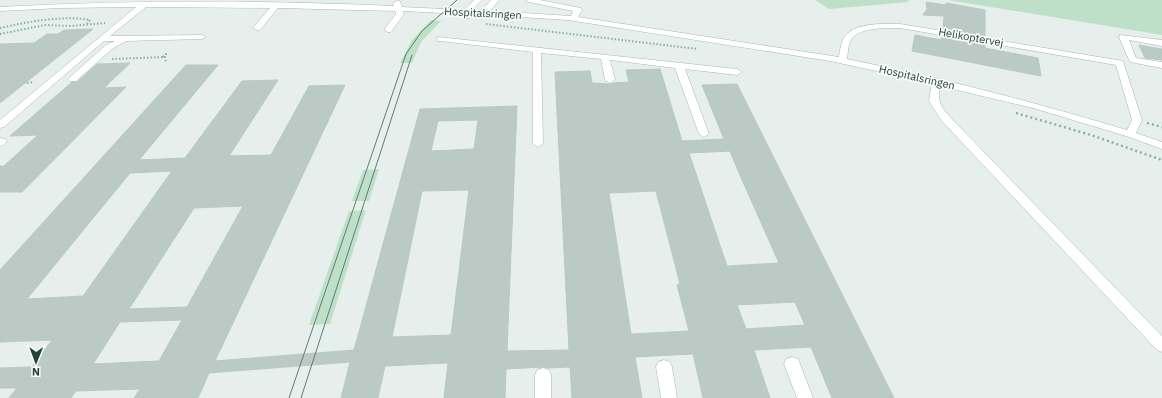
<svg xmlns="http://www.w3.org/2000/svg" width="1162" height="398" viewBox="0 0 1162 398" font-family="'IBM Plex Sans',sans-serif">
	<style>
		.green { fill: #bfe0c8 }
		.building { fill: #bbcac4; stroke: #b8c9c2; fill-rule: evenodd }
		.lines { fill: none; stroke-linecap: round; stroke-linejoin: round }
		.minor-casing { stroke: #a8b8b2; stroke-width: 1 }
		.path-far1 { stroke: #86b3a5; stroke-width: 2; stroke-dasharray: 1.5 2; stroke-linecap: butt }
		.path { stroke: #86b3a5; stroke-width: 2.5; stroke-dasharray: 2 3; stroke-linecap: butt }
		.minor { fill: #fff; fill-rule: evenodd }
		.tram { stroke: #5f7d75; stroke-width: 1 }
		.labels { text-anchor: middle; stroke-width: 3.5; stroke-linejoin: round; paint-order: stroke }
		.far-street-label { font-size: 11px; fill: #24423a; stroke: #f7fbf9 }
	</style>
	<rect width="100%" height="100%" fill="#e6efeb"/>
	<path class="green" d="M815,0H908L909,2L829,9Z
		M948,0H1162V35Z
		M431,20L441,21L421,42L412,63H400L412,40Z
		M379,169L369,201H352L363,170Z
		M366,210L330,324L309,325L349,211Z"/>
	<path class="building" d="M926,2L946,5V3L985,10V37L943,30L944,16L923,15L927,9Z
		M93,29L0,103V44L34,43L47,34H58L64,30Z
		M915,35L941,40L942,37L985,44V48L1038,58L1041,76L912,51Z
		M1139,45L1162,49V60L1145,58Z
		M130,63L104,88L126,87L22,192H0V166H4L38,135L10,136L72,82H77L97,64Z
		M186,65H218L139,160L185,158L242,81L278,80L229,156L271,155L309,86L345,85L215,361L354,350L420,109L517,106L507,351L569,350L555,72L590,71L592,83L611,84L613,83L629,82L626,70L660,69L682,141L724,139L702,85L737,84L894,398H832L811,347L754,350L770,398H703L693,354L635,357L642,398H572L570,367L547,368L543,367L506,369L505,398H444L448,363L385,366L378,398H341L350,362L209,373L198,398H134L140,389L76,391L71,398H9L17,388H0V368L32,367L52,340L0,342V270ZM478,120L474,149L431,151L438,121ZM730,151L742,180L779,263L727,266L689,153ZM172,171L83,296L27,299L130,173ZM469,190L451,335L392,337L422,191ZM656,191L680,284L677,285L689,331L631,334L609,193ZM243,206L187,307L129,309L194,208ZM795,302L805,325L746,329L737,305ZM182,320L159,361L93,364L120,322Z"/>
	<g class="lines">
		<defs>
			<path id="minor" d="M474,0H482L472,10H482L491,0H499L490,11L571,16L573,11L529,2L525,0H540L581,8L582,10L578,17L839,57C840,50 841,42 845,36C857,22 884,24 900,24L1123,61L1142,120L1136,133L1162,142V149L1126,136L1033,108L940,86C937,99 940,106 949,116L1162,336V352L1157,350L941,120L929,101L932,83L830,61L568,20L486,15L481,18H478V15L471,14L470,18H464L463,14L403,11L404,14L391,32H388L384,30L396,14L395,11L278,8L260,30H257L253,28L270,8L146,7L110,36L202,35L206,37L202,39L126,41L112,49L76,81H70L68,79L70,77L106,45L115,41H104L4,127L0,128V120L136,7L60,8L0,11V7C131,0 263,0 394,6L393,3L397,1H400L402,7L464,10ZM900,28L1116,65L1132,120L1127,130C1034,102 941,78 847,59C848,53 848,45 851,40C858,27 888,28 900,28Z
				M1120,35L1162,40V46L1129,40L1136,58L1162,62V68L1130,62L1119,37Z
				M438,37L737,69L742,72L737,75L685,69L709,134L704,137L699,134L675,68L610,60L615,80L610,83L605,80L601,59L541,53L543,144L538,147L533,144V52L441,41H438L437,39Z
				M0,138L6,139L7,141L4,145L0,146Z
				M792,357L798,359L813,398H797L784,364L786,359Z
				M664,360L670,362L672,367L677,398H661L656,367L658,362Z
				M543,368L549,370L551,375V398H535V375L537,370Z"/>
		</defs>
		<use href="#minor" class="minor-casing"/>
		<path class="path-far1" d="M486,24L698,49
			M0,28C26,22 64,15 90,20L87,24
			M0,34L45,25L71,26L105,23
			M163,57L166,54H164
			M112,59L165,57L166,63
			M27,83L34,82"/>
		<path class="path" d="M1016,113L1091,135L1162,160
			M1147,123L1162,127"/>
		<use href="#minor" class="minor"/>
		<path class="tram" d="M289,398L406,54L422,31L457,0
			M301,398L412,55"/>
	</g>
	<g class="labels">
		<g class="far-street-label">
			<text transform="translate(483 13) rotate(3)" y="4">Hospitalsringen</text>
			<text transform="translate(971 37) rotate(10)" y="4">Helikoptervej</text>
			<text transform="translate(917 77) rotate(13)" y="4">Hospitalsringen</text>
		</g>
	</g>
	<g transform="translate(36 362) rotate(181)" stroke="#f7fbf9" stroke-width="3" paint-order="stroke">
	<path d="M0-3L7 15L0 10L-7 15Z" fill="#24423a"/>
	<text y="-6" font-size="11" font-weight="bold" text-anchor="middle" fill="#24423a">N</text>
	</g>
</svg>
